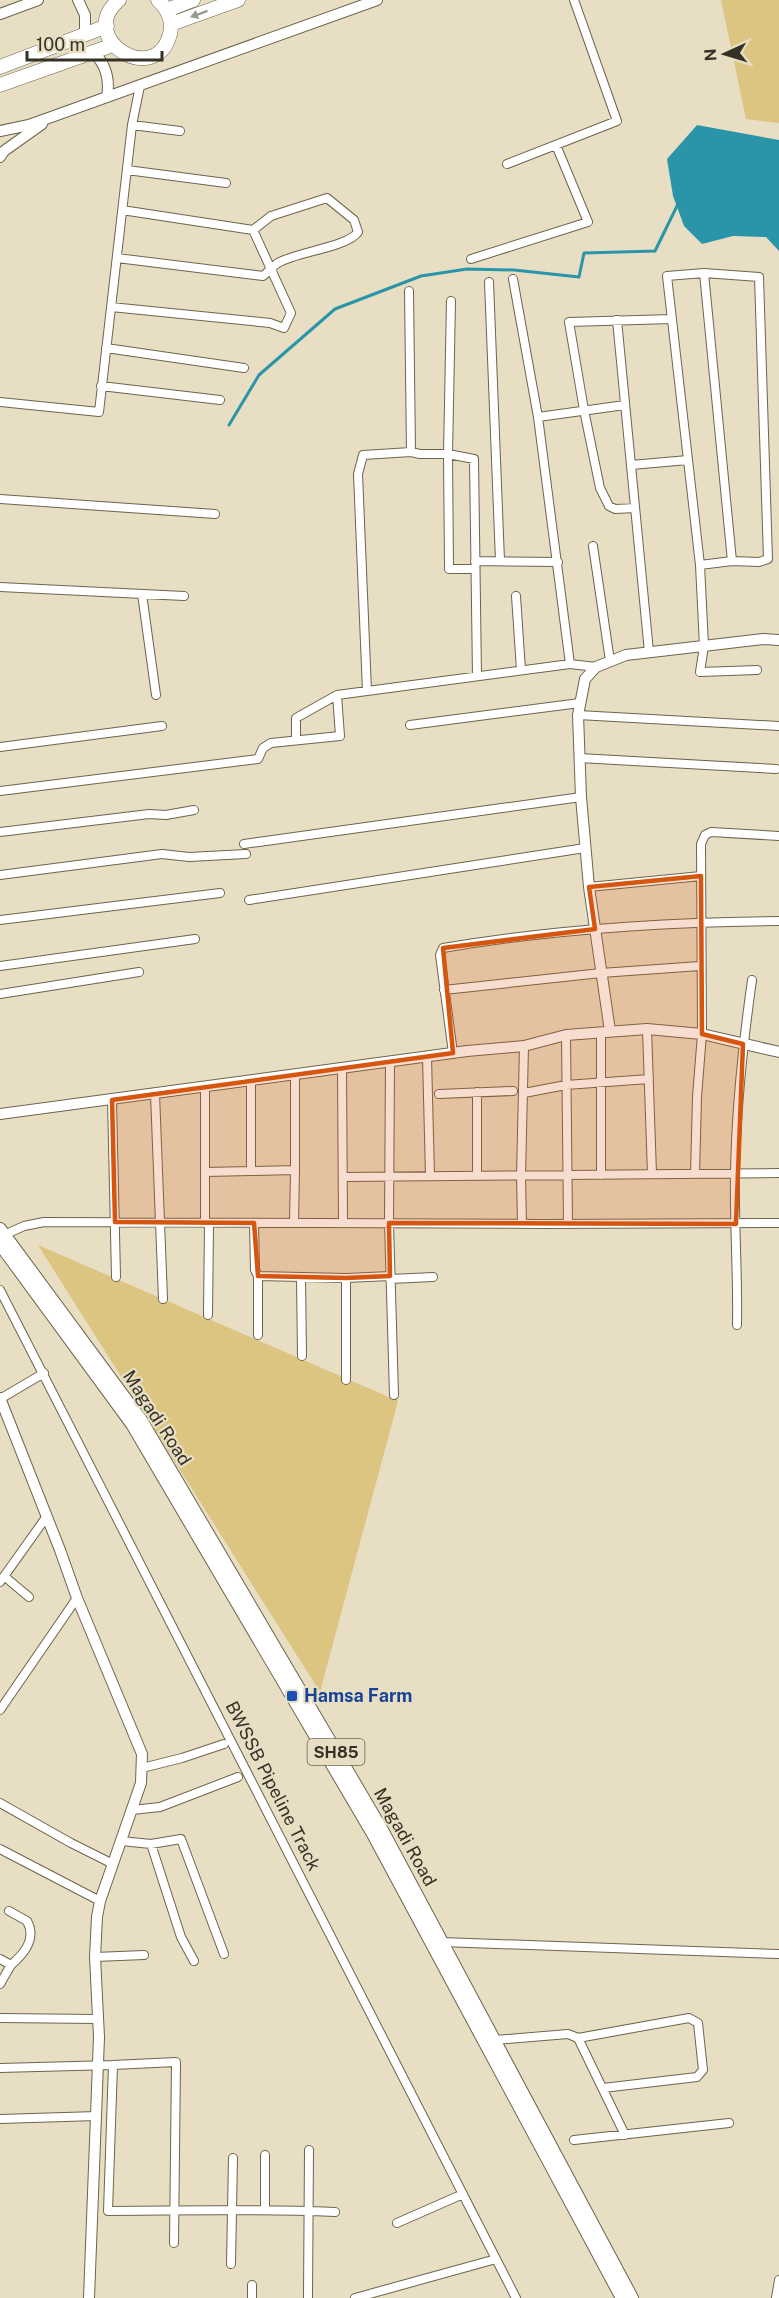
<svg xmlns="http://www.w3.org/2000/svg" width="779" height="2298" viewBox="0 0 779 2298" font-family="'Public Sans',sans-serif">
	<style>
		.green { fill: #dcc481 }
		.water { fill: #2a95a9 }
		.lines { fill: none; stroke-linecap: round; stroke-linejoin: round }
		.stream { stroke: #2a95a9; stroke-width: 3 }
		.minor-casing { stroke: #6d644c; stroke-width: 10 }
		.tertiary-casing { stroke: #6d644c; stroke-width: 12 }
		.primary-casing { stroke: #6d644c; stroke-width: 14 }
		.trunk-casing { stroke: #6d644c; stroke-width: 15 }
		.minor { stroke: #fff; stroke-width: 8 }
		.tertiary { stroke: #fff; stroke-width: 10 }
		.primary { stroke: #fff; stroke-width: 12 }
		.trunk { stroke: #fff; stroke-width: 14 }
		.oneway { fill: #9a9892 }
		.marked { fill: #d6550f; fill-opacity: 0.2; stroke: #d6550f; stroke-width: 4.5; stroke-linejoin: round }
		.transit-dot { fill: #1a4fb4; stroke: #e8dec3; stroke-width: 2 }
		.labels { text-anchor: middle; stroke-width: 4.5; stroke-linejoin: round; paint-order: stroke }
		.shield { fill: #e8dec3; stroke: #6b6555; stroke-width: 1.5 }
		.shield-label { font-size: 16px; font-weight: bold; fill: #353126 }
		.street-label { font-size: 18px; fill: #353126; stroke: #e8dec3 }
		.transit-label { font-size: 18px; font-weight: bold; fill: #164399; stroke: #e8dec3; text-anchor: start }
	</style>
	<rect width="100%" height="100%" fill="#e8dec3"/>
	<path class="green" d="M721,0H779V123L746,119Z
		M38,1245L398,1401L320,1692Z"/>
	<path class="water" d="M697,125L779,140V251L766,237L733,236L702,244L684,226L673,196L667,159Z"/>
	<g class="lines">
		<path class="stream" d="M229,425L259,375L335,309L421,276L467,269L514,270L579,277L584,253L655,251L678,204"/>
		<defs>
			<path id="minor" d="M132,125L180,131
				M507,164L617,121L574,0
				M127,170L226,183
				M117,258L263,276C268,272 273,266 278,263C296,252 348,247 358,232L354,220L327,198L271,216L253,230L122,210
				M471,259L588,222L556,145
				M704,273L732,561
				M513,279L538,417L570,664
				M489,282L500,561
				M409,291L411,452
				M451,301L448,454L474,459L477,676
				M111,307L270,323L284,328L291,313L253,230
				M617,320L649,652
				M106,348L244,368
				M101,386L220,400
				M0,402L99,412L132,125L140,86
				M538,417L625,405
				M631,465L688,460
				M0,499L215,514
				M635,508L615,509L609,506L600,488L584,410L569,322L672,319
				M593,546L610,661
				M475,561L558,562
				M700,565L732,561L759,562L768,559L759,277L704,273L667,276L700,565L704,646L700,672L757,670
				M0,587L184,596
				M142,594L156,695
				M516,596L521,670
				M367,691L358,474L363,455L411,452L420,454H448L449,569H475
				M578,715L779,726
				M410,725L580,703
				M296,740V718L337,695L570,664L596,667
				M0,747L162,726
				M579,758L776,769
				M0,791L258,759L263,748L271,743L340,736L337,695
				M0,832L149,814L166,815L194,810
				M244,844L581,797
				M0,875L162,854L189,857L246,854
				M589,887L701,876
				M249,900L585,848
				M0,920L220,893
				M0,966L195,939
				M444,990L601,973L700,966
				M0,994L139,972
				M647,1029L652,1174
				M601,1032V1175
				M566,1035L568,1224
				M453,1053L440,955L443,948C554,929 667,922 779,921
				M427,1057L430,1176
				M390,1062L389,1223L394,1395
				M342,1068L343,1223
				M251,1081V1171L295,1170V1075
				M205,1087V1223
				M524,1093L566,1085L649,1079
				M155,1094L163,1299
				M439,1094L513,1091
				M112,1100L116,1277
				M205,1172L251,1171
				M695,1174L697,1097L702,1034L701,844L705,835L711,832L779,836
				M477,1175V1092
				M343,1177L779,1173
				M254,1223L255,1270L258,1276L346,1278L390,1276
				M294,1223L295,1170
				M522,1224L521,1176L524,1046
				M4,1235L24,1226L44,1222L543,1224L779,1223
				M301,1277L302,1356
				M390,1279L433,1277
				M0,1290L516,2298
				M208,1315L209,1223
				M737,1325C738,1274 734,1223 735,1173C736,1108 743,1044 752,980
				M258,1335V1276
				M346,1380V1278
				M0,1399L44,1373
				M4,1576L29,1597
				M0,1582L47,1516
				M0,1710L77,1598
				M142,1768L182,1758L224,1744
				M0,1803L71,1843L113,1864
				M132,1810L160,1807L238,1777
				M121,1841L151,1844L181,1839L224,1954
				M151,1844L181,1937L194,1961
				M0,1849L100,1901
				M9,1911L27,1921C37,1939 24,1954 11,1965
				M442,1942L779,1954
				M95,1957L144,1955
				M0,1959L11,1965L0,1984
				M0,2018L97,2019
				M578,2038L689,2018L698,2023L703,2070L697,2077L603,2088
				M495,2040L568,2034L578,2038L625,2135
				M0,2068L113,2065
				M0,2119L97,2116
				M574,2140L729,2123
				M265,2210V2155
				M397,2223L463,2194
				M174,2243L176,2062L113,2065L108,2211C184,2210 259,2209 335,2212
				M231,2264L233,2158
				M252,2298V2285
				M308,2298L309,2150
				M355,2298L496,2259
				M776,2298L779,2280"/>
			<path id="tertiary" d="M78,0L85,15V34
				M0,14L38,0
				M93,52C106,64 110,79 107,97
				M0,131L29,125L377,0
				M0,157L4,151L42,124
				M610,1031L589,887L581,797L578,715L585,679L596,667L626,655L763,639L779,640
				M0,1114L467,1051L524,1046L566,1035L647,1029L702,1034L779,1052
				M0,1398L60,1550L77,1598L142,1754L141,1783L100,1901L97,1917L95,1957L99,2037L89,2298"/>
			<path id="primary" d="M0,1229L141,1420L382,1830L632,2298
				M0,1244L132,1424L373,1834L622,2298"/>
			<path id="trunk" d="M119,0C74,38 156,89 170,34C173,21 168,9 158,0
				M167,10L193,0
				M171,24L238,0
				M0,67L107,26
				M0,85L113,45"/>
		</defs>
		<use href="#minor" class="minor-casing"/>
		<use href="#tertiary" class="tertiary-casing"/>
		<use href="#primary" class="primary-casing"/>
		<use href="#trunk" class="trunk-casing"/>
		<use href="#minor" class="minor"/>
		<use href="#tertiary" class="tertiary"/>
		<use href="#primary" class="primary"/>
		<use href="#trunk" class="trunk"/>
	</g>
	<defs><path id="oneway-solid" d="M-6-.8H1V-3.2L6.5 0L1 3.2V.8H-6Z" transform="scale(1.5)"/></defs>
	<use class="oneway" href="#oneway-solid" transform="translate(199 14) rotate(160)"/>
	<path class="marked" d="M701,876L702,1034L743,1044L736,1224L389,1223L390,1276L346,1278L258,1276L254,1223L115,1222L112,1100L453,1053L443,948L595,929L589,887Z"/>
	<rect class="transit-dot" x="286" y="1690" width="12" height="12" rx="3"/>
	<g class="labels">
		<rect class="shield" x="307.5" y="1739" width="57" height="26" rx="4.5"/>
		<g class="shield-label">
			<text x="336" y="1758">SH85</text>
		</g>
		<g class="street-label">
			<text transform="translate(157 1418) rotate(57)" y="6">Magadi Road</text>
			<text transform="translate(273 1786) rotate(63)" y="6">BWSSB Pipeline Track</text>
			<text transform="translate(405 1837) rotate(61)" y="6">Magadi Road</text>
		</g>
		<g class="transit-label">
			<text x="304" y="1702">Hamsa Farm</text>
		</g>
	</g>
	<g transform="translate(725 54) rotate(266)" stroke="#e8dec3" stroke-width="4.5" paint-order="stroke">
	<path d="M0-4.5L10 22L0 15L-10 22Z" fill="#353126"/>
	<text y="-9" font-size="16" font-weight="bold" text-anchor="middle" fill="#353126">N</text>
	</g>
	<path d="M27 51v9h135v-9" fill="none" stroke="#353126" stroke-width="3"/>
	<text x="36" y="51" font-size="18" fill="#353126" stroke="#e8dec3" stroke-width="4.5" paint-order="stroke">100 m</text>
</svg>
